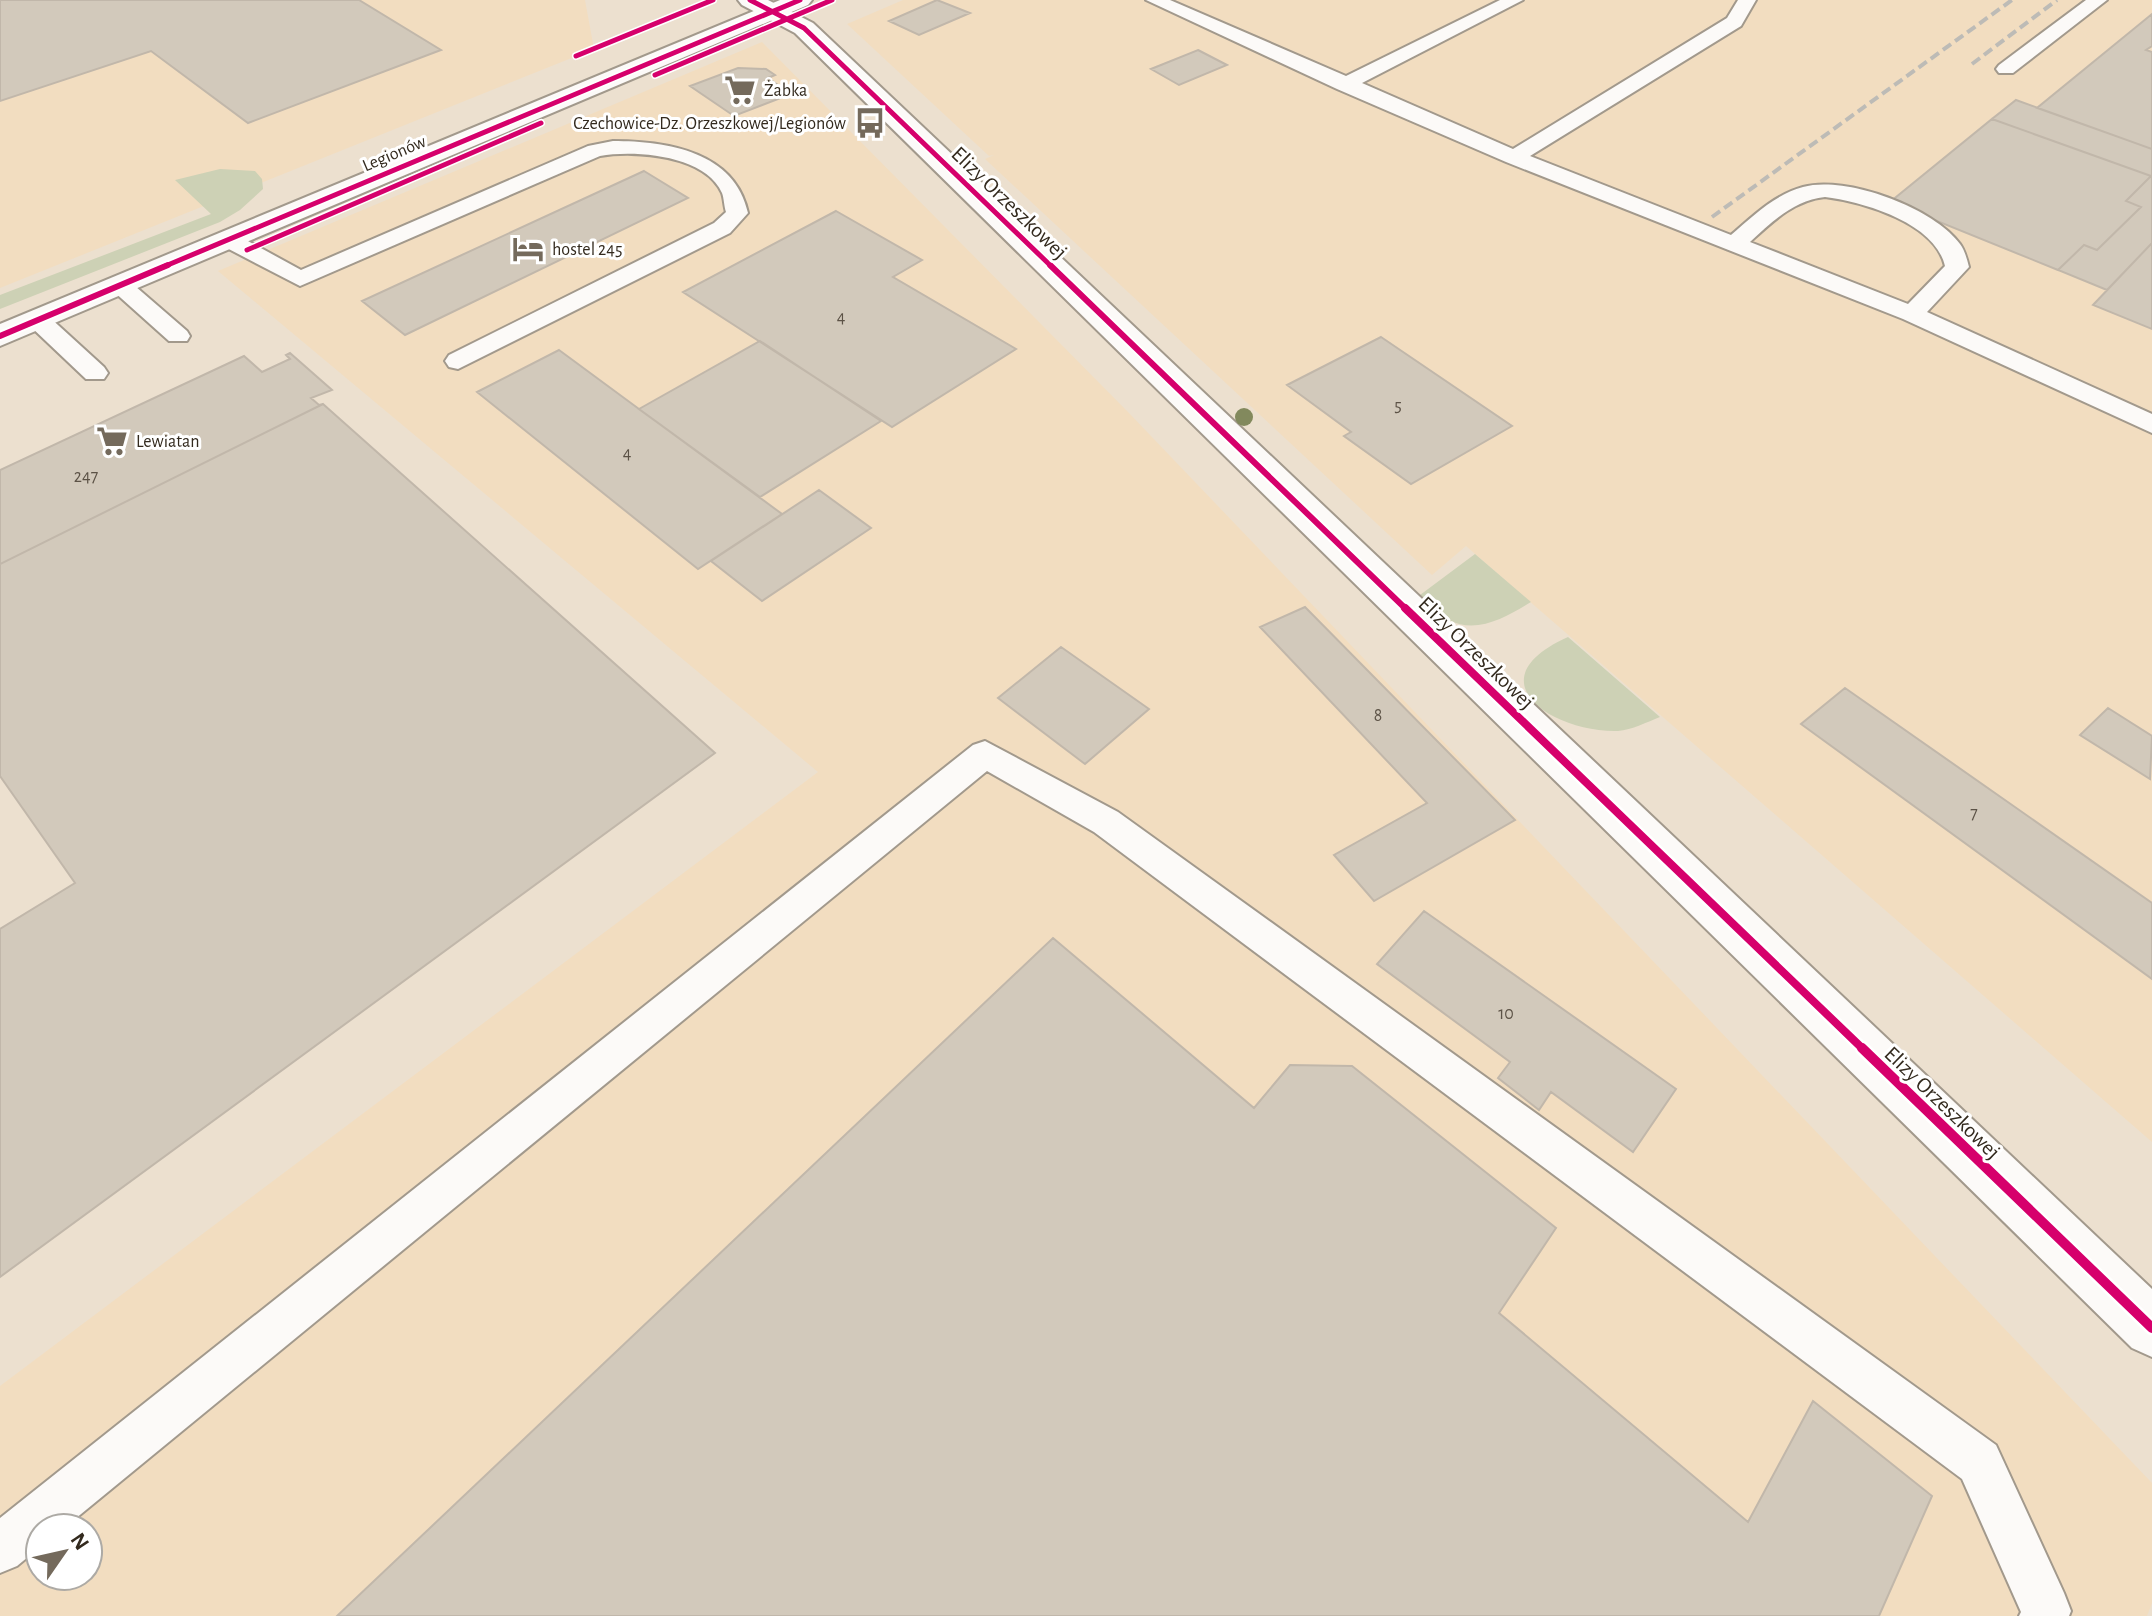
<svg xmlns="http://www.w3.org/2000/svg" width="2152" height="1616" viewBox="0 0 2152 1616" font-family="'Alegreya Sans',sans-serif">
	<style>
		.built { fill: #f2ddc0; fill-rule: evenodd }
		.green { fill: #cdd1b5 }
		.building { fill: #d2c9bb; stroke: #c1b7aa; stroke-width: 2 }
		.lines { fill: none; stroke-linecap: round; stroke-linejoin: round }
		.service-casing { stroke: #a2998c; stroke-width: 4 }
		.minor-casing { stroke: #a2998c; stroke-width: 4 }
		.tertiary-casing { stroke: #a2998c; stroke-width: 4 }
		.service { fill: #fcfaf8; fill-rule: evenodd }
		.minor { fill: #fcfaf8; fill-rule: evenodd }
		.tertiary { fill: #fcfaf8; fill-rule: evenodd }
		.rail { stroke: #bdbbb6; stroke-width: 4; stroke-dasharray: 10 5; stroke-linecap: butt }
		.cycleway-far3-casing { stroke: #fff; stroke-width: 8 }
		.cycleway-far2-casing { stroke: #fff; stroke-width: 10 }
		.cycleway-far1-casing { stroke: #fff; stroke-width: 13 }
		.cycleway-casing { stroke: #fff; stroke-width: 15 }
		.cycleway-far3 { stroke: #d6006c; stroke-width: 5 }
		.cycleway-far2 { stroke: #d6006c; stroke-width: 6 }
		.cycleway-far1 { stroke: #d6006c; stroke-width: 8 }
		.cycleway { stroke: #d6006c; stroke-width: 10 }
		.tree { fill: #82895d }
		.labels { text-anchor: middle; stroke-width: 6; stroke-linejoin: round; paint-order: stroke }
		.far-poi-label { font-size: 18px; fill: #332a1e; stroke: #fff; text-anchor: start }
		.far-street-label { font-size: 18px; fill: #332a1e; stroke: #fff }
		.number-label { font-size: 18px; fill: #5c5246 }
		.street-label { font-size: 22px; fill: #332a1e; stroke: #fff }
	</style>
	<rect width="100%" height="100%" fill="#ece0cf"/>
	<path class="built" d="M0,0H585L594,49L0,288Z
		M903,0H2152V1142L1466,546L1432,575L985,159L994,155L989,156L847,24Z
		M762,42L1129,413L2152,1483V1603L2147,1616H0V1386L818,772L218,271ZM40,1528H88V1576H40Z"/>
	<path class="green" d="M220,169L255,171L262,179L263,189L240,210L220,222L0,309V295L211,214L175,180Z
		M1475,554L1531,602C1508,616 1477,635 1449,620C1439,615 1429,603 1420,595Z
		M1568,637L1660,717C1647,722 1632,730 1618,731C1553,733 1472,680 1568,637Z"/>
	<path class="building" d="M0,0H359L441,50L248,123L151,51L0,101Z
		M937,0L970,13L919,35L889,21Z
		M2152,14V46L2146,50L2152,52V149L2037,108Z
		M1198,50L1227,65L1179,85L1151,69Z
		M738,68L766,69L775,75L768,78L791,94L734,116L690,86Z
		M2016,100L2152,149V243L2107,290L2058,270L2084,245L2097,250L2141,207L2126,201L2151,176L1992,119Z
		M1992,119L2151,176L2126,201L2141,207L2097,250L2084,245L2058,270L1890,202Z
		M644,171L688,198L405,335L362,301Z
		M836,211L922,260L893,277L1016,349L892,427L683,292Z
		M2152,243V329L2093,305Z
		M1381,337L1512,426L1411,484L1344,436L1351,432L1287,385Z
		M760,341L881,421L760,497L639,409Z
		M559,350L639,409L782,514L698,569L477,392Z
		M290,353L332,390L311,398L319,405L323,404L0,564V470L244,356L262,372L290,359L286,355Z
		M323,404L715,753L0,1277V929L75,883L0,776V564Z
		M819,490L871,528L762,601L711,561Z
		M1305,607L1515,820L1374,901L1334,855L1427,803L1260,627Z
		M1061,647L1149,709L1085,764L998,698Z
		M1845,688L2152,903V979L1801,724Z
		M2108,708L2152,736L2150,779L2080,735Z
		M1424,911L1676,1089L1633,1152L1551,1092L1539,1110L1498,1078L1510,1062L1377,964Z
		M1053,938L1254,1108L1290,1065L1352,1066L1556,1228L1499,1313L1748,1522L1813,1401L1932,1496L1879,1616H337Z"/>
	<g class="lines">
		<defs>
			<path id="service" d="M1146,0H1170L1346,76L1500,0H1523L1362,83L1513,149L1727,18L1738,0H1756L1741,26L1530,156L1731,235C1753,216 1774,195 1803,187C1846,175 1934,208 1960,244C1965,251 1967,259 1969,267L1927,312L2152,414V433L1903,319L1506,162L1337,89ZM1825,197C1864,202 1935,223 1945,266L1908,304L1750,242C1772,222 1794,200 1825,197Z
				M2086,0H2107L2013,73H1999L1996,69L1999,65Z
				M613,141C668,141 735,152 748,213L730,233L458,369L449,367L445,361L449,355L714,223L726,212C724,206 724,198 722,193C705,155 635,150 600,156L300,286L221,245L218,240L221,235H237L301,270L588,146Z
				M120,278L128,280L187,331L190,336L187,341H169L112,290L108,285L112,280Z
				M38,313L47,315L104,367L108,373L104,379H86L29,325L26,320L29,315Z
				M985,741L1118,812L1996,1445L2064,1593L2071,1611L2069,1616H2019L2021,1612L1962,1479L1094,832L987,771L64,1528H40V1547L17,1566L0,1573V1518L973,745Z"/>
			<path id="minor" d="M738,0H768L813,23L2152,1289V1357L2132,1348L795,33L742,5Z"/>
			<path id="tertiary" d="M780,0H812L808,5L0,346V324Z"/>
		</defs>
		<use href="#service" class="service-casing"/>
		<use href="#minor" class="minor-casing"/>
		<use href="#tertiary" class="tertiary-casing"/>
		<use href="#service" class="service"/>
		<use href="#minor" class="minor"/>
		<use href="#tertiary" class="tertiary"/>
		<path class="rail" d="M1972,64L2057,0
			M1712,217L2012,0"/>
		<defs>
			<path id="cycleway-far3" d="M750,0L804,28L1052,267
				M576,56L713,0
				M655,75L832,0
				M247,250L541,123
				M163,267L800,0"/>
			<path id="cycleway-far2" d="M1050,265L1407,610
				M0,336L168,265"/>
			<path id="cycleway-far1" d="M1405,608L1864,1050"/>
			<path id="cycleway" d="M1862,1048L2152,1328"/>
		</defs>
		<use href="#cycleway-far3" class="cycleway-far3-casing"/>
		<use href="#cycleway-far2" class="cycleway-far2-casing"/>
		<use href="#cycleway-far1" class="cycleway-far1-casing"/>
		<use href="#cycleway" class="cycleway-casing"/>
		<use href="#cycleway-far3" class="cycleway-far3"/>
		<use href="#cycleway-far2" class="cycleway-far2"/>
		<use href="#cycleway-far1" class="cycleway-far1"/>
		<use href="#cycleway" class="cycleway"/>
	</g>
	<circle class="tree" cx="1244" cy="417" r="9"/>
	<defs>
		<symbol id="supermarket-bare" viewBox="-9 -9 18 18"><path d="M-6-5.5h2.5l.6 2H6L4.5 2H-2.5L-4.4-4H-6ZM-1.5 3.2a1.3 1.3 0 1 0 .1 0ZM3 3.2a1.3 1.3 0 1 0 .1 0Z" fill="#746a5c" stroke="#fff" stroke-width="2.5" paint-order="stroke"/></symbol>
		<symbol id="bus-bare" viewBox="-9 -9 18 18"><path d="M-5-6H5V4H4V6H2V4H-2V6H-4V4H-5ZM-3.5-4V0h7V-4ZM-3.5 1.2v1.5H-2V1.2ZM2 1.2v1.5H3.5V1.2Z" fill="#746a5c" stroke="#fff" stroke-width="2.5" paint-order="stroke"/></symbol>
		<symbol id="hotel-bare" viewBox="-9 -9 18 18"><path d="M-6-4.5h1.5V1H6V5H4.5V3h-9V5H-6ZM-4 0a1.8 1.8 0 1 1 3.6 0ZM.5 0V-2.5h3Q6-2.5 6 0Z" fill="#746a5c" stroke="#fff" stroke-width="2.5" paint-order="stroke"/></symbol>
	</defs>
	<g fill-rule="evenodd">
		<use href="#supermarket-bare" x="718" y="68" width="44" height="44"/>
		<use href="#bus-bare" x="848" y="101" width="44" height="44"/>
		<use href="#hotel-bare" x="506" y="227" width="44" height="44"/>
		<use href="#supermarket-bare" x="90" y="419" width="44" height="44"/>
	</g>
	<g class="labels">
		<g class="far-poi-label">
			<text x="764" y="96">Żabka</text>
			<text x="846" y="129" text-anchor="end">Czechowice-Dz. Orzeszkowej/Legionów</text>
			<text x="552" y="255">hostel 245</text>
			<text x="136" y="447">Lewiatan</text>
		</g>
		<g class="far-street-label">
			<text transform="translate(394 153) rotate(-23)" y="6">Legionów</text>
		</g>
		<g class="number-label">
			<text x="841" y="323">4</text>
			<text x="1398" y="411">5</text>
			<text x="627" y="459">4</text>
			<text x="86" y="482">247</text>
			<text x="1378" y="721">8</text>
			<text x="1974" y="819">7</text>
			<text x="1506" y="1019">10</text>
		</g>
		<g class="street-label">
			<text transform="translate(1010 202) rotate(44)" y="8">Elizy Orzeszkowej</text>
			<text transform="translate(1477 652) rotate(44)" y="8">Elizy Orzeszkowej</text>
			<text transform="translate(1943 1102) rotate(44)" y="8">Elizy Orzeszkowej</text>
		</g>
	</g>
	<g transform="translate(64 1552) rotate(56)"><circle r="38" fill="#ffffff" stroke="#adaaa5" stroke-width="2"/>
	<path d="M0-6L14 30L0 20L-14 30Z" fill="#746a5c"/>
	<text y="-12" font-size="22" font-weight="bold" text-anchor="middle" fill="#332a1e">N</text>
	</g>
</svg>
